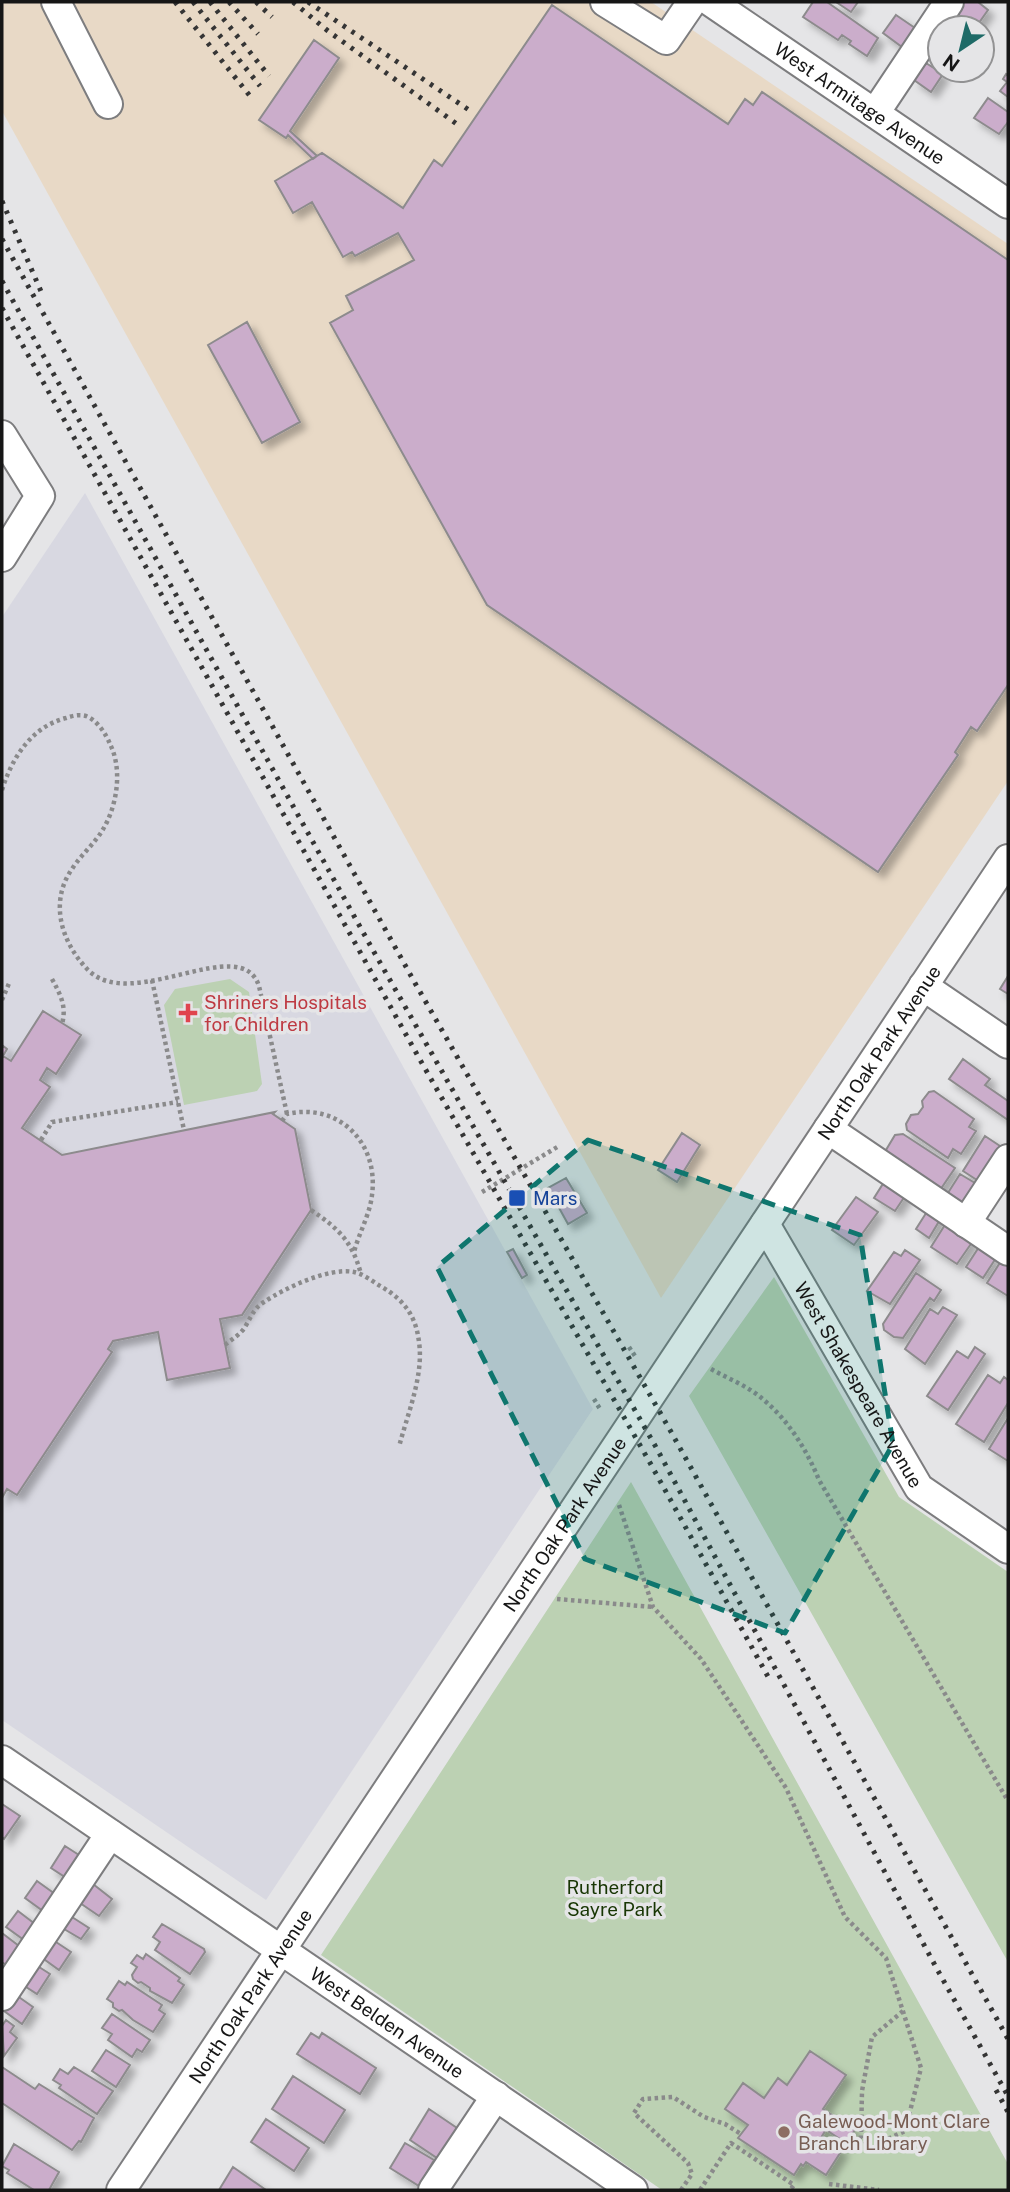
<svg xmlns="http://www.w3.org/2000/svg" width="1010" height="2192" viewBox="0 0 1010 2192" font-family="'Public Sans',sans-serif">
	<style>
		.built { fill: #d8d8e1 }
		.industrial { fill: #e8d9c6 }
		.green { fill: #bcd1b3 }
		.building { fill: #cbadcb; stroke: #8d8b8d; stroke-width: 2; filter: url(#shadow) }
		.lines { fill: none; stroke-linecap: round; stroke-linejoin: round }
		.minor-casing { stroke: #7d7d7f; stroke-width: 32 }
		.path { stroke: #8a8a8b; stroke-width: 4.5; stroke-dasharray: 3.5 3.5; stroke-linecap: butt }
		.minor { stroke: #fff; stroke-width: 28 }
		.rail { stroke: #353535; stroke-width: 5; stroke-dasharray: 3.5 7; stroke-linecap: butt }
		.marked { fill: #0f766e; fill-opacity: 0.2; stroke: #0f766e; stroke-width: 5; stroke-dasharray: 14 9; stroke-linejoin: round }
		.health-dot { fill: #e0444e; stroke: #e5e5e7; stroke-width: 2.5 }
		.transit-dot { fill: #1a4fb4; stroke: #e5e5e7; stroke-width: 2.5 }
		.education-dot { fill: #8d6e63; stroke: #e5e5e7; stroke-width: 2.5 }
		.labels { text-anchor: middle; stroke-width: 7; stroke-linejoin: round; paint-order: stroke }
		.street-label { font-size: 19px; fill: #161616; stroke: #e5e5e7 }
		.health-label { font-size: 19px; fill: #be3a42; stroke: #e5e5e7; text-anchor: start }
		.transit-label { font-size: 19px; fill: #164399; stroke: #e5e5e7; text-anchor: start }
		.park-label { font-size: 19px; fill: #183604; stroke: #e5e5e7 }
		.education-label { font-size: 19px; fill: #785e54; stroke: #e5e5e7; text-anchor: start }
	</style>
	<defs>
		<filter id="shadow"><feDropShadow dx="6" dy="6" stdDeviation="3.5" flood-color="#0004"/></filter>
	</defs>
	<rect width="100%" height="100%" fill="#e5e5e7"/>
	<path class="built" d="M85,493L593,1409L266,1900L2,1720V617Z"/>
	<path class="industrial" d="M2,2H651L1008,244V781L661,1298L2,111Z"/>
	<path class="green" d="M230,979L249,992L262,1084L257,1091L184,1105L164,1005L175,989Z
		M774,1277L899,1497L1008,1572V1962L689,1396Z
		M631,1482L1008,2164V2190H662L321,1955Z"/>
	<path class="building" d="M813,2H827L878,38L867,56L849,44L851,41L842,35L838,40L803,17Z
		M836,2H858L851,12Z
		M963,2H978L988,10L976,27L956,13Z
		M552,5L728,124L745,99L753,105L762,92L1008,260V685L977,731L971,727L955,752L958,755L878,872L487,605L330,323L353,310L346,296L414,260L398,233L355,256L352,252L343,257L312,202L293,213L275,181L322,153L403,208L434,160L442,166Z
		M896,15L915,28L902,47L883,33Z
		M951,18L967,28H944Z
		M314,40L339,58L290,131L317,156L313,159L288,135L286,138L259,120Z
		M926,63L943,74L931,92L914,80Z
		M1006,74L1008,76V97L1000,91L1007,82L1003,79Z
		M988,98L1008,112V122L999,134L974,118Z
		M247,322L300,422L262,443L208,345Z
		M1008,976V994L1000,989Z
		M43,1011L81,1035L56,1074L47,1068L40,1080L50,1087L22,1128L62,1155L275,1112L273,1114L295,1129L311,1210L242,1315L220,1319L230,1368L167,1380L158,1332L113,1341L108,1349L112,1352L17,1495L7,1489L2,1498V1045L7,1049L3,1056L11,1061Z
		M963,1059L990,1079L985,1085L1008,1101V1120L949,1079Z
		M934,1091L974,1119L969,1127L976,1131L961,1154L953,1149L948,1158L907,1130L906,1124L911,1115L918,1114L923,1107L922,1101L929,1092Z
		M682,1133L700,1145L677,1182L658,1170Z
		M903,1134L955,1168L938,1193L887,1154L886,1150L895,1135Z
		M985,1136L1003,1148L980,1182L963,1171Z
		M960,1174L980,1186L965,1208L946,1196Z
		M566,1178L587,1213L568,1224L548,1188Z
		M886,1179L907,1193L895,1211L874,1198Z
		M856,1197L878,1212L854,1245L832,1230Z
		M928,1210L941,1218L929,1238L916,1229Z
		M948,1220L973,1241L957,1264L931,1247Z
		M979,1247L996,1258L983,1278L966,1267Z
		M513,1249L527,1275L522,1278L507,1252Z
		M905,1250L920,1260L890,1304L867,1291L894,1252L901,1256Z
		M1001,1261L1008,1266V1296L987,1283Z
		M916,1273L941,1290L934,1301L930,1298L903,1338L894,1337L884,1330L883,1324Z
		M943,1307L957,1315L925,1364L905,1349L930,1309L938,1314Z
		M975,1347L985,1354L948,1410L927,1396L957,1351L968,1358Z
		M988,1375L1000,1383L1004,1377L1008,1380V1403L984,1442L956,1424Z
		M1008,1418V1461L989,1449Z
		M2,1804L20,1816L4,1839L2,1837Z
		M65,1846L82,1857L68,1879L51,1868Z
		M37,1881L55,1894L43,1911L25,1898Z
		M93,1884L112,1899L99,1916L80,1903Z
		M18,1911L35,1924L24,1940L6,1927Z
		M72,1917L89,1928L81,1939L64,1929Z
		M162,1924L204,1949L205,1952L190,1974L155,1950L160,1942L153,1937Z
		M2,1933L19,1946L6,1965L2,1962Z
		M53,1940L71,1952L59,1970L41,1957Z
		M146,1954L180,1978L178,1981L184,1985L172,2003L150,1991V1988L141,1982L138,1983L133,1979L132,1975L137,1967L131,1963L137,1955L143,1959Z
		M36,1965L50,1974L37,1994L23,1985Z
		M119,1981L125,1985L127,1982L162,2005L159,2010L165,2014L153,2032L133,2020L122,2010L119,2011L113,2007V2003L107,1999Z
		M16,1995L33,2007L22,2024L4,2011Z
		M112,2014L150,2040L142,2052L137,2049L132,2057L108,2040L112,2034L102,2028Z
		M6,2020L14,2026L10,2032L17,2038L4,2056L2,2026Z
		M311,2033L319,2038L322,2033L376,2068L360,2094L297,2054Z
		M106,2050L130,2065L116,2087L92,2071Z
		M810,2051L846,2075L823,2109L855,2130L846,2143L826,2130L822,2136L842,2150L826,2175L806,2162L803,2166L801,2164L794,2175L738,2138L748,2125L725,2109L743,2083L764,2098L778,2078L787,2085Z
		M2,2067L35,2089L39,2084L94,2118L81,2142L79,2141L72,2150L2,2103Z
		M74,2067L113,2091L97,2114L59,2088L61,2085L53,2080L60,2069L68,2074Z
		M293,2076L345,2110L324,2143L272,2109Z
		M429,2109L460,2130L440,2160L410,2140Z
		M266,2119L309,2148L294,2171L251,2142Z
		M405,2143L434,2160L419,2186L390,2168Z
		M14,2144L59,2172L49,2190H34L7,2173L9,2170L2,2166Z
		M233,2167L266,2190H219Z"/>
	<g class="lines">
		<defs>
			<g id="minor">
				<path d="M56,2L108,104"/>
				<path d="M605,2L666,40L692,2"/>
				<path id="s1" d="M711,2L1008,204"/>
				<path d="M875,113L949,2"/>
				<path d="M2,435L40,496L2,557"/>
				<path d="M923,986L1008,1044"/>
				<path d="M828,1129L1008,1251"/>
				<path d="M966,1223L1008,1159"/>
				<path id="s2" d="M765,1224L919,1488L1008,1549"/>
				<path id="s3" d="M2,1760L633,2190"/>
				<path d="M2,1996L110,1834"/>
				<path id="s4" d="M121,2190L1008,859"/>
				<path d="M433,2190L496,2096"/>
			</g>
		</defs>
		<use href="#minor" class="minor-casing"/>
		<path class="path" d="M2,790C12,758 31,727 66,718C72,716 79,714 86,716C97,720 106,734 110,744C123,770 117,807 102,831C94,844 81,855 72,869C49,902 61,942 88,970C132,1014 241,931 259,986L287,1114
			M52,979C60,994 67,1006 62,1024
			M152,980L184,1130
			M2,1000L10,981
			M282,1121L287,1114C339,1102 379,1143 372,1195C370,1214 359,1233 354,1252
			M41,1140L52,1122L178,1102
			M482,1192L559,1146
			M311,1210C339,1229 352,1241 361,1274
			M225,1345C232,1339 241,1334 245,1327C251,1317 254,1308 264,1302C285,1288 329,1267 354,1272C364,1274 373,1282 382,1287C404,1300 416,1316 419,1342C424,1376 407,1415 399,1447
			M629,1347L635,1356
			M711,1369C727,1378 745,1385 759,1396C787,1418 806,1448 819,1480L1008,1801
			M594,1399L600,1409
			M619,1505L653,1607L701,1659L786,1788L845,1917L886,1958L921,2068L905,2131L871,2147L861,2138L862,2091L872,2037L903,2011
			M557,1599L653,1607
			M829,2184L879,2190
			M681,2190L692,2174L688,2163L634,2113L643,2099L673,2097L704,2117L725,2124L741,2134
			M700,2190L731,2143L794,2185L790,2190"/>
		<use href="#minor" class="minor"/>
		<path class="rail" d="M175,2L250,96
			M193,2L260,86
			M210,2L269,76
			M229,2L258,34
			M256,2L272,17
			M293,2L328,31L461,127
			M308,2L472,112
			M2,201L43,296
			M2,239L415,983L670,1430L1008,2039
			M2,281L374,952L657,1449L937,1969L1008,2096
			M2,308L419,1058L649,1461L771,1682
			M996,2090L1008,2112"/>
	</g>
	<path class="marked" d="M588,1140L860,1235L893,1444L785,1633L585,1559L437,1267Z"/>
	<path class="health-dot" d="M184.5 1002.5h7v7h7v7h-7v7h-7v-7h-7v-7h7z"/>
	<rect class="transit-dot" x="508" y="1189" width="18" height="18" rx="3.5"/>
	<circle class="education-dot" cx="784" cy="2132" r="7"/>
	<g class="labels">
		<g class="street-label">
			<text dy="7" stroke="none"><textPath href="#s1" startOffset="180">West Armitage Avenue</textPath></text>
			<text dy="7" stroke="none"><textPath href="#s4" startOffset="1367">North Oak Park Avenue</textPath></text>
			<text dy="7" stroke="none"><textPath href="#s2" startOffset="186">West Shakespeare Avenue</textPath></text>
			<text dy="7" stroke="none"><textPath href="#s4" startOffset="800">North Oak Park Avenue</textPath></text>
			<text dy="7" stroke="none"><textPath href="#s4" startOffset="233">North Oak Park Avenue</textPath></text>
			<text dy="7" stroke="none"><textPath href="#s3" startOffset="466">West Belden Avenue</textPath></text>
		</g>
		<g class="health-label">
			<text x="204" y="1009">Shriners Hospitals<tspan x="204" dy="22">for Children</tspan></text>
		</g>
		<g class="transit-label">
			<text x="533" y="1205">Mars</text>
		</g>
		<g class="park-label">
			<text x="615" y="1894">Rutherford<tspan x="615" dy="22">Sayre Park</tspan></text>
		</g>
		<g class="education-label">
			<text x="798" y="2128">Galewood-Mont Clare<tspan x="798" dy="22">Branch Library</tspan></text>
		</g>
	</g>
	<rect width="1010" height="2192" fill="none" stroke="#161616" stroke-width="7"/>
	<g transform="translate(961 49) rotate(215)"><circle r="33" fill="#e5e5e7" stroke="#929293" stroke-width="2"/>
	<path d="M0-5L12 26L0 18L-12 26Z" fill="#1e6a67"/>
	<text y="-10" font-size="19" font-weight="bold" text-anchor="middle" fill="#161616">N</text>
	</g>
</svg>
